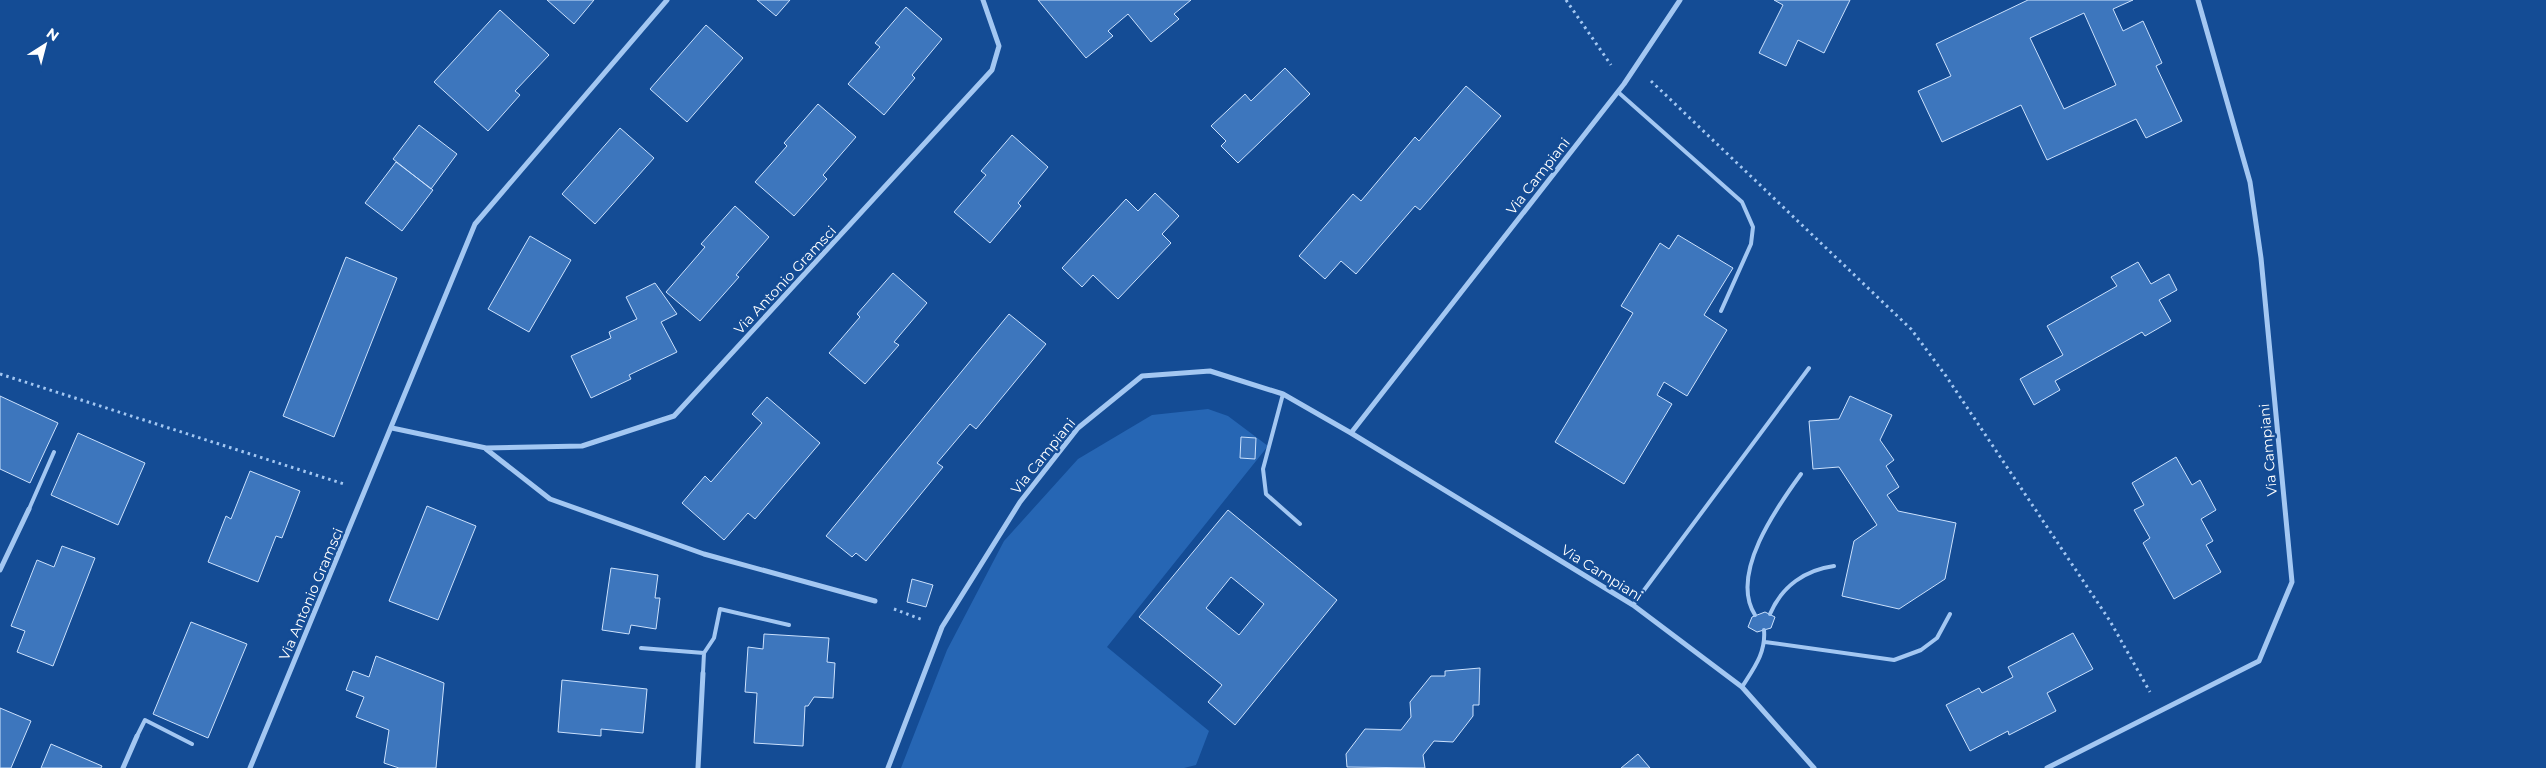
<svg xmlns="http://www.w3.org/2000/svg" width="2546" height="768" viewBox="0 0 2546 768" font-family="Montserrat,sans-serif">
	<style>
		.green { fill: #2666b4 }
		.building { fill: #3d76bd; stroke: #cbe1fd; fill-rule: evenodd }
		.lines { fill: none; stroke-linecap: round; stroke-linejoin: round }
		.path { stroke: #a3c7f2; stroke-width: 3; stroke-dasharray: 2.5 4; stroke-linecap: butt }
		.service { stroke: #a3c7f2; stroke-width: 4 }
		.minor { stroke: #a3c7f2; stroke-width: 5 }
		.labels { text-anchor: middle; stroke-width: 5; stroke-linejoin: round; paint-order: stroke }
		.street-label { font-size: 14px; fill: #fff; stroke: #144c95 }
	</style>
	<rect width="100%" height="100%" fill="#144c95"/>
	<path class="green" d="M1208,409L1228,416L1268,446L1107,647L1209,731L1196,765L1184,768H901L947,650L1004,541L1078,459L1152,415Z"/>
	<path class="building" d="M547,0H594L574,24Z
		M757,0H790L776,16Z
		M1038,0H1191L1174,14L1179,19L1151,42L1128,14L1108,31L1113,36L1086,58Z
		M1850,0L1824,53L1798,40L1786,66L1759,53L1783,5L1774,0Z
		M2028,0H2133L2113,9L2123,31L2143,21L2162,63L2156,66L2182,121L2146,138L2136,119L2047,160L2021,105L1942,142L1918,91L1951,76L1936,44ZM2084,13L2116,85L2064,109L2030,38Z
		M906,7L942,39L912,75L915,78L884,115L848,84L880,47L875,43Z
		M500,10L549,55L515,91L520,95L488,131L434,82Z
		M706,25L743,58L687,122L650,89Z
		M1285,68L1310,94L1238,163L1221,146L1226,141L1211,126L1245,94L1251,101Z
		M1466,86L1501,116L1420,210L1415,206L1356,274L1341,261L1325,279L1299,256L1353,194L1361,201L1415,137L1419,141Z
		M818,104L856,137L823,175L827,179L794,216L755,182L787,146L784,143Z
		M419,125L457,154L431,189L393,159Z
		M620,128L654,158L595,224L562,194Z
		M1012,135L1048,167L1018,203L1021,206L990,243L954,212L986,175L981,171Z
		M396,162L433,190L402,231L365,203Z
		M1155,193L1179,216L1162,234L1171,243L1118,299L1093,275L1082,287L1062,268L1126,199L1138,211Z
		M735,206L769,237L736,275L739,277L700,321L666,292L705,247L701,244Z
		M1678,235L1733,268L1704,315L1727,330L1687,396L1664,382L1657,395L1672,404L1624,484L1555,442L1633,313L1621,306L1660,243L1669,249Z
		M530,236L571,260L529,332L488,309Z
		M346,257L397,278L334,437L283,416Z
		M2138,262L2151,284L2169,274L2177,290L2159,300L2171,321L2145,336L2142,332L2055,381L2060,390L2034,405L2020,379L2063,355L2047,326L2117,286L2111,277Z
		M893,273L927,303L894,342L899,345L865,384L829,353L860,317L857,314Z
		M655,283L677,314L661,322L677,352L629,375L631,379L591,398L571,356L611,338L609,332L637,319L626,297Z
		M1009,314L1046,344L976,429L970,424L937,463L943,467L866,561L856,553L852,557L826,536Z
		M0,396L58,423L30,483L0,469Z
		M1850,396L1892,415L1880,440L1894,460L1886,466L1899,487L1887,495L1898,511L1956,523L1945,579L1899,609L1842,596L1854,541L1877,525L1839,467L1813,469L1809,421L1839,419Z
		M767,397L820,443L755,519L748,513L724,540L682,503L705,476L711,482L762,423L752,414Z
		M78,433L145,463L118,525L51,495Z
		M1241,437L1256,438L1255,459L1240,458Z
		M2176,457L2192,485L2200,480L2216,510L2201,519L2213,541L2206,545L2221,572L2174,599L2143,543L2150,538L2134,510L2144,505L2132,483Z
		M250,471L300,491L282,538L276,536L258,582L208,562L226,516L231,519Z
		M427,506L476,526L438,620L389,601Z
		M1228,510L1337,600L1235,725L1208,702L1222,685L1139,617ZM1231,577L1264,604L1239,635L1206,608Z
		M62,546L95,558L53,666L17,652L25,631L11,626L37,560L54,567Z
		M611,568L658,575L655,598H660L656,629L631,625L629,634L602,630Z
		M912,579L933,585L926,607L907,602Z
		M1765,612L1775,617L1771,628L1757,632L1748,627L1752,617Z
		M191,622L247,644L208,738L153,714Z
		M2073,633L2093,669L2047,693L2056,711L2009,735L2008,731L1970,751L1946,705L1979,688L1982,693L2013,677L2008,667Z
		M764,634L829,638L827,662L835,663L833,698L814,697L808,706H805L803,746L754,743L757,693L745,692L748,647L763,649Z
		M376,656L444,683L436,768H399L384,763L389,730L356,717L364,697L346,690L353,671L369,677Z
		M1480,668L1479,705H1473V716L1453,742L1434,741L1423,755L1425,768L1347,767L1346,754L1365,729L1401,730L1411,717L1410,702L1431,676H1445V671Z
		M562,680L647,689L643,733L601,729V736L558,732Z
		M0,708L31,721L11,768H0Z
		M51,744L102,766L101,768H41Z
		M1638,754L1650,768H1621Z"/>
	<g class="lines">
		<path class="path" d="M1566,0L1611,65
			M1651,81L1911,329L1946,376L2110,621L2150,692
			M0,374L344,484
			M894,609L923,620"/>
		<path class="service" d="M1618,92L1742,202L1753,227L1751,244L1721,311
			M1283,394L1263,469L1266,494L1300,524
			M29,509L54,452
			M1633,605L1809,368
			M1770,614C1782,586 1805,570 1834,566
			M1755,615C1729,574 1777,507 1801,474
			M1765,642L1894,660L1921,650L1937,638L1950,614
			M641,648L704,653L703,673
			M704,653L714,638L720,609L789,625
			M1742,687C1754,668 1766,653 1764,630
			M137,736L145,720L192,744"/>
		<path class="minor" d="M392,428L486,448L582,446L674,416L992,70L999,46L983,0
			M1351,433L1624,84L1680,0
			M486,449L550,499L704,554L875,601
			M0,570L29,509
			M123,768L137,736
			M250,768L475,224L667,0
			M698,768L703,673
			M888,768L942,627L1020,502L1078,428L1142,376L1210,371L1283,394L1351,433L1633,605L1742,687L1814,768
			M2047,768L2259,661L2292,582L2261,258L2250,182L2198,0"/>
	</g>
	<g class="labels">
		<g class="street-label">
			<text transform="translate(1538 176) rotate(-52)" y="5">Via Campiani</text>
			<text transform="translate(785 280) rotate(-47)" y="5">Via Antonio Gramsci</text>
			<text transform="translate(2268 450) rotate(-95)" y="5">Via Campiani</text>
			<text transform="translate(1043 456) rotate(-51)" y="5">Via Campiani</text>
			<text transform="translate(1602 573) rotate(32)" y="5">Via Campiani</text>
			<text transform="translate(311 594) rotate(-67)" y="5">Via Antonio Gramsci</text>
		</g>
	</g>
	<g transform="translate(45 45) rotate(36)" stroke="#144c95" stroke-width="4" paint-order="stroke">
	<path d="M0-4L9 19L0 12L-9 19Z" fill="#ffffff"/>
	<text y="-8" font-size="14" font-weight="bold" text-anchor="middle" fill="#ffffff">N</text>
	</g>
</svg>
